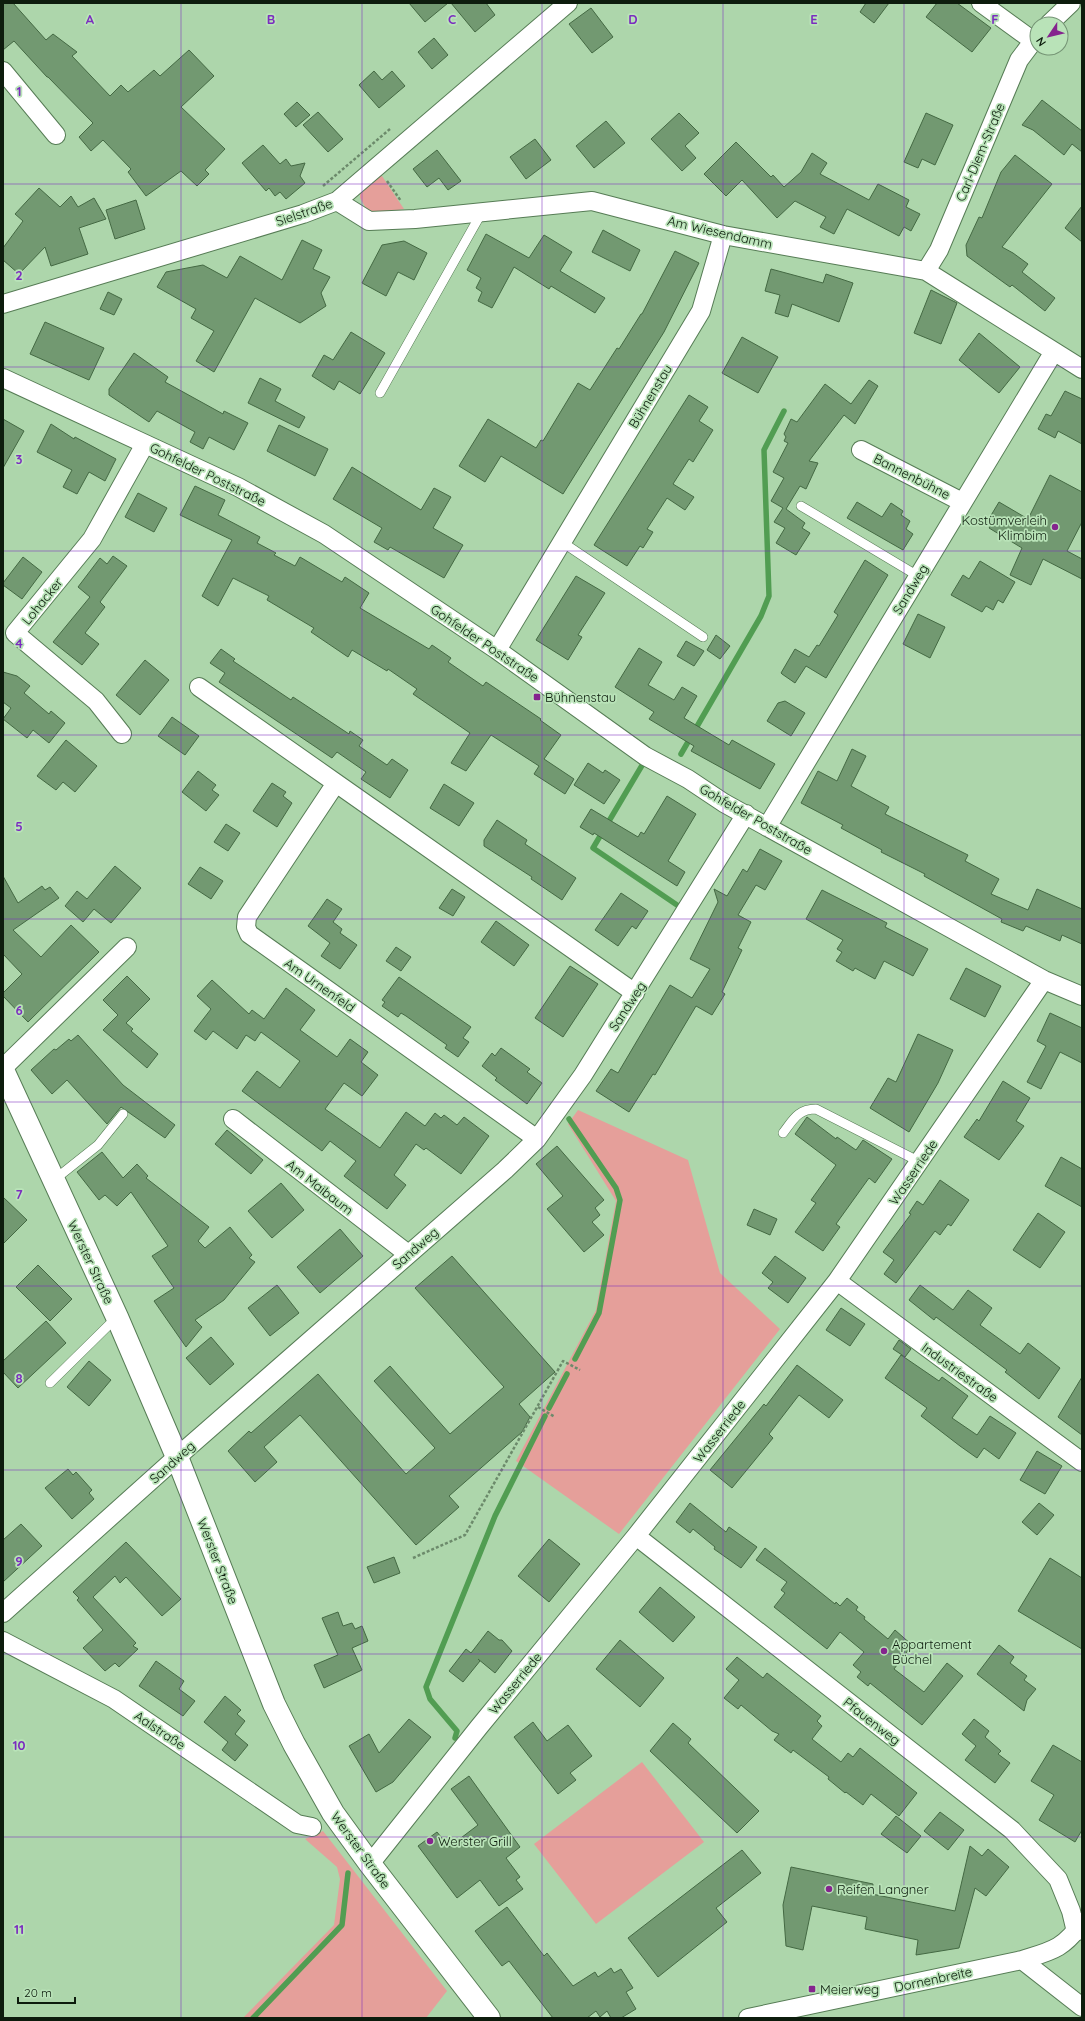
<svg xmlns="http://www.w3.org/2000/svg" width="1085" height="2021" viewBox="0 0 1085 2021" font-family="Quicksand,sans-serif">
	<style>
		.green { fill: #e59f9a }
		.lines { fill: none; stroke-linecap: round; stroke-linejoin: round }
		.stream { stroke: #519d52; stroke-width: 5.5 }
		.building { fill: #729971; stroke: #446943 }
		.service-casing { stroke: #567c55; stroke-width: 10 }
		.minor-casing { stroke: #567c55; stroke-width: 20 }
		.secondary-casing { stroke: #567c55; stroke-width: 24 }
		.path { stroke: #6c8a6b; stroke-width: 2.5; stroke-dasharray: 3 2; stroke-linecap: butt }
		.service { stroke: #fff; stroke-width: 9 }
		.minor { stroke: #fff; stroke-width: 18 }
		.secondary { stroke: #fff; stroke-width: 22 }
		.grid { fill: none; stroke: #7b2cbf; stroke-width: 1; stroke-opacity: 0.55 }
		.poi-dot { fill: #85248e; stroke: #b9e3b8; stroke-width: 1.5 }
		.labels { text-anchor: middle; stroke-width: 3.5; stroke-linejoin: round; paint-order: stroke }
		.street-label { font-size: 13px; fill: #0d1c0d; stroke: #b9e3b8 }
		.poi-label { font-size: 13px; fill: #0d1c0d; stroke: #b9e3b8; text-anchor: start }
		.grid-label { font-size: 13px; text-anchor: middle; font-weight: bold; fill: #7b2cbf; stroke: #b9e3b8; stroke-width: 3.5; stroke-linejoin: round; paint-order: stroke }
	</style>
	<rect width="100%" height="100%" fill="#add6ab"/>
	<path class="green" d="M380,173L404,209L381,213L367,210L360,198V192Z
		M578,1110L688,1160L720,1273L780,1329L619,1534L516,1461L596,1310L616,1201L568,1124Z
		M642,1762L704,1842L596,1924L534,1844Z
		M323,1831L447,1991L426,2018H243L334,1925L340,1879L337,1867L305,1839Z"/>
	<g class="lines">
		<path class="stream" d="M681,754L761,616L769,596L764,450L784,411
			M644,762L593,848L677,905
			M569,1119L616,1188L620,1200L599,1313L575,1359
			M549,1408L567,1374
			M455,1738L457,1731L430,1699L426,1687L495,1516L545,1416
			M253,2018L342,1925L348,1873"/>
	</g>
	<path class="building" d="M3,3H13L46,40L53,34L77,52L72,56L110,96L121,85L128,92L154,70L160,76L189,50L214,76L181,107L225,149L205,170L209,174L197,186L181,171L146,196L128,172L131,169L103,140L91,151L79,137L93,123L48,77H47L14,41L3,50Z
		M409,3H448L425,22Z
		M451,3H486L495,15L475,32Z
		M866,3H889L874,23L860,12Z
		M937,3H957L991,28L972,52L926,17Z
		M591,8L613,37L592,53L569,24Z
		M434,38L448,55L432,69L418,52Z
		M374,71L382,80L392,71L405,86L379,108L359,85Z
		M1042,100L1082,131V152L1072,144L1064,155L1033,130L1022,125Z
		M297,102L310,115L296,127L284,114Z
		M318,112L343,139L328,152L303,125Z
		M679,113L699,133L685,146L696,158L682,171L651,139Z
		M926,113L953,125L935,165L922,159L918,168L904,162Z
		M606,121L625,143L594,168L576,146Z
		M535,139L551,160L526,179L510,157Z
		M736,142L771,177L773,175L784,187L801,172L812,153L827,163L820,174L869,200L878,184L909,200L906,207L920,214L911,231L904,227L899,236L847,209L834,234L820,227L826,217L795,201L777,218L742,180L726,196L704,174Z
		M263,145L280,164L286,159L291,166L305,163L300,176L305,183L286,199L280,192L275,196L269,188L266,191L242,163Z
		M437,150L461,181L448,190L439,178L427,187L413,169Z
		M1015,155L1052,184L1002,247L1013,253L1028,264L1022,272L1055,298L1045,311L1012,285L1010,287L967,256L966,245L979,217L982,218L1001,172Z
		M39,188L60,207L71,196L78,207L94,198L106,219L79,228L88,254L51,266L45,247L19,274L3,260V248L23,221L15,214Z
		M136,200L145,229L115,239L106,210Z
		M1082,206V242L1065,228Z
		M603,230L640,250L630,271L592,252Z
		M486,234L529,258L544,235L572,252L560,271L605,298L595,313L551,286L549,289L514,267L492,308L478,301L482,292L476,288L481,278L467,270Z
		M302,240L322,250L313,269L330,277L321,293L326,306L300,323L255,298L214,372L196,361L214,331L191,318L196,309L157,287L166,272L203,265L227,278L240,256L282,280Z
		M404,241L427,253L414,280L398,272L386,296L362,283L382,245Z
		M675,251L699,263L664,332L563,494L501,456L485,482L459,466L488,419L536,448L541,440L543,441L578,383L590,390L617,348L619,349L641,314H642Z
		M771,269L823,283L826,274L853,283L839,322L792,304L788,317L775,313L780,295L765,291Z
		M931,290L957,303L941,344L914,333Z
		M108,292L122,299L114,315L100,309Z
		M45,322L104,348L89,380L30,354Z
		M351,332L385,353L360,394L339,381L334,390L312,376L324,355L333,360Z
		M979,333L1020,367L999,393L959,360Z
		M742,337L778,357L758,393L722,373Z
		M134,353L168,377L165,382L223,414L224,411L248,423L234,450L209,437L203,449L190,442L195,432L157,411L149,422L109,395V389Z
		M260,378L281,389L275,401L305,417L299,428L248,403Z
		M869,380L878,386L855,424L844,415L809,461L818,463L806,489L800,486L786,509L805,523L802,528L810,533L796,555L776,543L785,528L774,522L783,508L771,501L784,478L773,472L788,443L784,441L786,437L784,434L791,419L797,422L825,384L851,404Z
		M1065,391L1082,399V444L1058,431L1055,438L1038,429L1046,414L1051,416Z
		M689,395L708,407L699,421L713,430L693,462L689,459L673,484L694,497L685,510L667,498L647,529L653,532L643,548L640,546L627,566L594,545Z
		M3,419L24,431L3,468Z
		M51,424L74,439L75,437L116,459L105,481L89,472L77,494L63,487L72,470L37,452Z
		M279,425L328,449L315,476L267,451Z
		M352,467L421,510L434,488L451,497L433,528L463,545L444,578L390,547L388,550L374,542L382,528L333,499Z
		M1050,475L1082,492V522L1067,551L1082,559V579L1043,559L1031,585L1010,575L1022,548L989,528L992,524L987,522L999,502L1028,519Z
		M195,486L225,500L218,515L260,537L257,543L276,553L274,555L295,566L300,557L342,582L345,577L369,593L360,608L429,649L432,645L451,658L448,662L483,686L486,682L541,719L540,720L561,735L544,759L574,779L565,794L534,774L539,766L491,735L466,771L451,763L470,733L413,694L417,689L388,669L387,671L352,650L348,657L311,632L314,628L267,600L269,596L233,578L218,606L202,596L232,540L180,515Z
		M138,493L167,508L154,532L125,517Z
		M857,502L882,517L891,503L903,511L901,515L910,521L906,529L913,534L903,550L847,518Z
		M113,556L127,566L100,602L105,607L85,633L99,644L82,665L53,642L90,597L78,587L100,558L107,564Z
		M23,557L42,572L22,599L3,585V583Z
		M865,560L888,575L826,678L806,666L795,683L782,674L781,673L795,649L809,657L817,645L819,646L838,615L834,612Z
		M980,561L1015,582L1003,603L998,600L993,610L986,606L982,612L951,595L963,575L969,579Z
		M576,576L605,593L578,635L582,637L568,660L536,640Z
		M918,614L945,627L930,658L903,644Z
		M716,635L730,646L720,659L707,650Z
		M686,641L704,651L694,666L677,656Z
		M639,648L662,662L648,685L674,700L682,687L697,696L684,718L729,745L732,740L775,764L760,789L691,751L694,746L649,719L654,712L615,687Z
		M221,649L235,659L233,661L291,700L293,697L349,734L350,731L363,740L359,746L387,765L392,759L408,770L390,798L361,779L366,772L337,752L332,758L219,682L225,673L210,663Z
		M145,660L169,680L140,715L116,695Z
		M3,672L17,676L30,686L24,693L49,714L51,711L65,723L49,743L33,730L27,738L3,719L11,708L3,702Z
		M785,701L805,713L791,736L767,721L778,703Z
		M172,717L199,736L185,755L158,736Z
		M66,740L97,766L75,792L63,782L56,790L37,776Z
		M852,749L866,756L851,786L889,807L885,814L968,855L965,861L999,879L991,894L1028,910L1037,889L1082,909V944L1062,935L1060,941L1026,926L1023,931L1001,922L1002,919L924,876L925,874L881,852L882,850L841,828L843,825L801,803L818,771L837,781Z
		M588,763L603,773L605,770L620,780L604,804L574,785Z
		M198,771L216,785L212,790L219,795L206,811L182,792Z
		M272,783L286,792L283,796L292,803L277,827L253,811Z
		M444,784L474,803L459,826L430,808Z
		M667,796L696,814L668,861L685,872L677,886L594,833L593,835L580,827L591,809L638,837L641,832L644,834Z
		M497,820L527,840L525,844L576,878L562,900L531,879L532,877L484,846V840Z
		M226,824L240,833L228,851L214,842Z
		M760,849L782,861L765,890L756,885L738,915L751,922L738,948L742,950L722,992L725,994L712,1015L696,1006L655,1075L653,1074L629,1112L596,1091L611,1069L618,1073L670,985L692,998L710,969L690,959L718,902L714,889L727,896L743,869L747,872Z
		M115,866L141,888L111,923L94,909L83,922L65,906L77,891L87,899Z
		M200,867L223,881L211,899L188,884Z
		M3,876L18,903L42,886L45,890L50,887L59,898L13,930L41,957L71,925L99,952L28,1022L3,996V993L22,974L3,954Z
		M452,889L465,897L453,916L439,908Z
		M822,890L887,923L885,927L928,949L913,976L884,961L875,979L855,968L853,971L836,961L842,952L837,949L843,940L806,919Z
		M621,893L648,911L636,929L632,926L618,946L595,930Z
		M327,899L342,909L333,922L342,929L340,933L357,945L340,969L321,956L330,943L308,926Z
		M496,921L529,945L514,966L481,942Z
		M396,947L411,957L401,971L386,961Z
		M570,966L598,984L563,1037L535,1018Z
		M966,968L1001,986L985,1017L950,999Z
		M127,976L150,999L126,1023L133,1029L131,1031L158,1054L147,1068L103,1030L118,1015L103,1000Z
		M399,977L471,1027L463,1038L469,1042L458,1057L445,1048L447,1045L406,1016L401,1013L398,1017L382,1006L385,1002L382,1000Z
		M212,980L249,1014L252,1010L264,1019L286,988L315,1010L300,1030L337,1057L350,1039L368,1052L361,1062L378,1075L362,1096L344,1083L325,1109L380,1148L406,1112L425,1126L435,1113L441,1118L444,1115L457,1125L464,1117L489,1136L461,1174L426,1148L424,1150L416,1144L394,1175L406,1185L387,1209L344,1176L356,1161L330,1141L322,1151L242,1091L257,1071L280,1088L300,1061L261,1032L255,1041L246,1035L237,1049L213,1031L206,1040L194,1031L211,1009L197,996Z
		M1050,1013L1082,1028V1063L1060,1052L1041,1089L1027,1082L1046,1046L1037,1041Z
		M918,1034L953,1050L938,1083L909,1132L870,1108L888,1078L896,1082Z
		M78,1035L123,1085L175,1125L165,1138L121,1107L107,1124L67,1080L52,1094L31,1070L54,1049L56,1050L69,1039L71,1041Z
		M501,1048L530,1069L527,1072L542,1083L527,1104L495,1080L497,1078L482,1066L492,1053L495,1056Z
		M1003,1081L1030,1098L1016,1121L1024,1126L999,1160L964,1137L977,1119L979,1121Z
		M807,1117L836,1139L837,1137L856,1150L863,1140L892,1159L875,1183L869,1178L836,1224L840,1227L823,1251L795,1232L816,1203L811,1200L836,1165L795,1134Z
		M227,1130L263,1160L251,1174L215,1144Z
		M557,1146L604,1200L595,1208L600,1215L592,1222L604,1235L584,1252L547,1209L563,1196L536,1164Z
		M102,1152L123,1178L137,1164L148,1176L146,1178L209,1227L198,1241L205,1248L230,1227L252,1255L249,1258L255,1262L224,1300L195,1320L202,1327L186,1347L154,1301L174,1288L152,1256L168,1246L131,1192L117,1206L105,1195L99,1200L77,1172Z
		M1061,1157L1082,1169V1207L1045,1186Z
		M940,1180L969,1200L951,1226L948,1224L940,1235L935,1231L896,1283L884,1274L894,1260L883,1252L911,1214L909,1213L917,1201L923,1205Z
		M281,1183L304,1210L272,1238L248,1211Z
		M3,1197L27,1220L3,1244Z
		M754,1209L777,1219L770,1235L747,1225Z
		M1038,1213L1065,1232L1040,1268L1013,1250Z
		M340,1229L363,1256L320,1293L297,1267Z
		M452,1256L555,1372L519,1404L530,1417L522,1432L449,1496L459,1507L416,1545L300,1415L264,1447L277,1462L255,1482L228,1451L249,1431L251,1433L318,1374L406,1474L435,1448L374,1381L390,1366L450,1434L504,1387L415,1288Z
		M775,1256L806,1278L788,1303L768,1288L773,1282L762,1273Z
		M38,1265L72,1299L50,1321L16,1287Z
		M277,1285L299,1313L270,1336L248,1308Z
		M920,1285L953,1310L968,1290L992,1308L980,1325L1020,1354L1028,1343L1060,1368L1039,1399L1005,1372L1007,1370L936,1317L934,1320L909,1300Z
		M841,1308L865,1324L850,1346L826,1330Z
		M46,1321L66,1343L18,1388L3,1372V1361Z
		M211,1337L234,1364L210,1385L186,1358Z
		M899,1340L911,1349L905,1357L893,1349Z
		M901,1355L939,1381L942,1377L968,1396L952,1418L977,1435L990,1416L1016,1433L999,1459L984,1448L977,1458L960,1446L921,1416L927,1408L885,1378Z
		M89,1361L111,1380L89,1406L67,1387Z
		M797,1365L843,1400L829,1418L799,1395L769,1434L773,1438L732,1488L710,1470L764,1404L766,1406Z
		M1082,1377V1435L1058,1417Z
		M1037,1451L1062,1466L1045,1494L1020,1480Z
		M68,1469L73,1475L76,1472L92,1490L89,1493L94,1499L72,1519L45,1488Z
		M690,1503L726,1532L729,1527L757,1547L741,1568L714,1549L715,1547L693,1529L690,1533L676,1522Z
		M1039,1503L1054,1515L1037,1535L1022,1522Z
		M21,1524L42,1546L3,1582V1540Z
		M549,1539L580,1564L549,1602L518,1576Z
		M126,1542L181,1599L162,1616L126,1577L120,1583L115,1576L93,1597L136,1643L133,1646L138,1649L119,1667L115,1663L105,1671L83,1648L103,1630L77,1600L79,1598L73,1592Z
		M765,1548L835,1604L836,1602L840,1606L847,1598L858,1607L856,1610L865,1617L864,1619L888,1639L895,1630L912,1645L894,1669L924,1692L947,1663L963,1676L922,1725L870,1683L868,1686L857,1677L861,1672L853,1665L864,1652L840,1632L827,1649L774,1607L785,1593L781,1590L787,1582L756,1560Z
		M394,1557L400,1573L374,1583L367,1567Z
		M1050,1558L1082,1578V1649L1018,1611Z
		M660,1587L695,1617L673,1642L639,1612Z
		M338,1612L343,1626L352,1623L355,1629L362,1626L368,1641L352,1648L362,1670L324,1688L314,1665L338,1655L322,1618Z
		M488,1631L499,1640H502L512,1651L495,1673L478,1659L480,1661L463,1682L449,1671L466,1649L471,1653Z
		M620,1640L664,1678L640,1707L596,1669Z
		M999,1645L1014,1657L1010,1663L1027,1676L1024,1680L1036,1689L1027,1700L1024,1711L977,1674Z
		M737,1657L763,1678L767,1673L821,1716L817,1721L822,1726L812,1739L841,1762L848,1753L853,1757L860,1748L917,1793L899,1816L871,1794L863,1805L846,1792L845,1793L828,1779L829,1777L793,1750L791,1753L774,1740L779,1734L772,1731L741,1705L738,1709L724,1698L739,1680L726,1669Z
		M156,1661L184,1681L179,1689L195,1701L183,1716L139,1686Z
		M225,1696L241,1710L237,1714L245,1721L235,1734L248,1745L235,1761L222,1750L228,1742L204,1722Z
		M409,1719L431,1737L393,1782L376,1792L349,1746L369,1734L379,1753Z
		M974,1719L989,1731L985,1737L1001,1751L998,1754L1010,1763L995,1783L965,1760L976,1746L962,1734Z
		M533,1722L547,1741L568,1725L592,1756L570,1773L576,1780L558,1794L514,1737Z
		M673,1723L691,1739L688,1743L759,1811L737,1833L650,1751Z
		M1053,1745L1082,1762V1830L1075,1842L1039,1820L1054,1795L1031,1781Z
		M469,1776L520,1847L506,1858L520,1877L516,1880L523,1889L499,1906L480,1880L457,1898L418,1846L437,1832L449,1847L478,1825L451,1789Z
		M940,1812L964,1830L948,1850L924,1831Z
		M896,1816L921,1836L907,1853L881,1834Z
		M970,1846L982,1856L988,1849L1009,1867L986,1896L975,1888L959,1948L916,1955L918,1940L865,1929L867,1917L812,1906L803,1950L786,1946L783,1905L791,1867L873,1884L872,1894L955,1911Z
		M742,1850L761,1873L716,1908L727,1922L658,1977L628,1938Z
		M507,1907L544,1956L547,1953L573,1986L595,1972L598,1977L611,1968L614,1973L621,1969L633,1988L626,1992L636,2009L621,2018H611L607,2011L600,2017L596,2011L587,2018H553L509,1961L502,1966L475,1931Z"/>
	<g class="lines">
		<defs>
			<path id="service" d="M380,393L482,212
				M801,506L918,576
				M562,542L703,637
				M783,1133C793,1120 798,1109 816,1109L920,1162
				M54,1180L98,1145L123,1114
				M50,1383L117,1317"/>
			<path id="minor" d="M981,3L1032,40
				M1049,24L1071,3
				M3,71L56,135
				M337,201L369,221L415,219L592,201L723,235L926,271L1082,369
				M926,271L939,250L1019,60L1037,36
				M3,304L303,214L337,201L568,3
				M3,378L238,487L324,534L497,650L645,756L688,779L724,803L1044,980L1082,996
				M861,450L962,502
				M497,650L701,311L723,235
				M199,687L336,783
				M122,734L96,701L15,633L92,539L145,444
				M767,827L1053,353
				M3,1068L127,947
				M233,1119L408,1254
				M537,1139L249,934L246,927L247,917L336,783L635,993
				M837,1281L1082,1462
				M636,1536L1012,1830L1058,1879L1071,1911L1076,1932
				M3,1613L177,1457L505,1170L537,1139L583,1075L746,814
				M3,1641L114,1699L297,1824L312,1827
				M370,1864L479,1727L636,1536L837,1281L1044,980
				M1022,1960L1082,2007
				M748,2018L1022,1960C1051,1951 1064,1949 1082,1922"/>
			<path id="secondary" d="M3,1070L117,1317L177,1457L274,1704L294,1744L333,1813L370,1864L489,2018"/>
		</defs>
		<use href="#service" class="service-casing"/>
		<use href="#minor" class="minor-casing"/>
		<use href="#secondary" class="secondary-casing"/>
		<path class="path" d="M387,181L401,201
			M323,186L390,129
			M538,1407L555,1417
			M413,1558L465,1535L563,1361L580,1370"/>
		<use href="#service" class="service"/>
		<use href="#minor" class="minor"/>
		<use href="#secondary" class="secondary"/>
	</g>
	<path class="grid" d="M181,3V2018M362,3V2018M542,3V2018M723,3V2018M904,3V2018M3,184H1082M3,367H1082M3,551H1082M3,735H1082M3,919H1082M3,1102H1082M3,1286H1082M3,1470H1082M3,1654H1082M3,1837H1082"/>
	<g class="poi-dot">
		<circle cx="1055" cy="527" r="4"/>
		<rect x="533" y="693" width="8" height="8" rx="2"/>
		<circle cx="884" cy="1651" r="4"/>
		<circle cx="430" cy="1841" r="4"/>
		<circle cx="829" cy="1889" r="4"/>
		<rect x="808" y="1985" width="8" height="8" rx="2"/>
	</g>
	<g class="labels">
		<g class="street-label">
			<text transform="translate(980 152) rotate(-67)" y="5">Carl-Diem-Straße</text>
			<text transform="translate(304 212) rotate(-19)" y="5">Sielstraße</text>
			<text transform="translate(720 232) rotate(13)" y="5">Am Wiesendamm</text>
			<text transform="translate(650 396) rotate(-59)" y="5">Bühnenstau</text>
			<text transform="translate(208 474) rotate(26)" y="5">Gohfelder Poststraße</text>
			<text transform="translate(912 476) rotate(27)" y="5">Bannenbühne</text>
			<text transform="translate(910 589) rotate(-59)" y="5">Sandweg</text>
			<text transform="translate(42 601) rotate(-51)" y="5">Lohacker</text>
			<text transform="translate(485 643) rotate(34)" y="5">Gohfelder Poststraße</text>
			<text transform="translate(756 819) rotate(30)" y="5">Gohfelder Poststraße</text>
			<text transform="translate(320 985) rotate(35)" y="5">Am Urnenfeld</text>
			<text transform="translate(627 1006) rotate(-57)" y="5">Sandweg</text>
			<text transform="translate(913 1172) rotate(-56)" y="5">Wasserriede</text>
			<text transform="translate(320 1187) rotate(38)" y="5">Am Maibaum</text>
			<text transform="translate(415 1248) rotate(-41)" y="5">Sandweg</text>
			<text transform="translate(91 1262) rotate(65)" y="5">Werster Straße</text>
			<text transform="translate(960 1372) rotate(36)" y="5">Industriestraße</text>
			<text transform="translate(719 1431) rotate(-52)" y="5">Wasserriede</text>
			<text transform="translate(172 1462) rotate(-42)" y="5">Sandweg</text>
			<text transform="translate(218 1561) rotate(69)" y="5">Werster Straße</text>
			<text transform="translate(515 1683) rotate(-51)" y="5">Wasserriede</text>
			<text transform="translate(872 1721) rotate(38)" y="5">Pfauenweg</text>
			<text transform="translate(160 1730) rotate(34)" y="5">Aalstraße</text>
			<text transform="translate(361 1850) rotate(54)" y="5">Werster Straße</text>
			<text transform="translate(933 1979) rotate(-12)" y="5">Dornenbreite</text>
		</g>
		<g class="poi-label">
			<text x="1047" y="525" text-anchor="end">Kostümverleih<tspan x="1047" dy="15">Klimbim</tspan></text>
			<text x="545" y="702">Bühnenstau</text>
			<text x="892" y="1649">Appartement<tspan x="892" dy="15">Büchel</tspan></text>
			<text x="438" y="1846">Werster Grill</text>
			<text x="837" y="1894">Reifen Langner</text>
			<text x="820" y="1994">Meierweg</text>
		</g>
	</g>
	<g class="grid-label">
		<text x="90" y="24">A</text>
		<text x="271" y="24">B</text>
		<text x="452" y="24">C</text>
		<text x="633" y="24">D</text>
		<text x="814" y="24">E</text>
		<text x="995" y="24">F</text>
		<text x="19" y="96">1</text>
		<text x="19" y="280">2</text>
		<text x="19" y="464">3</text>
		<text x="19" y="648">4</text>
		<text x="19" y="831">5</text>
		<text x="19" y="1015">6</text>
		<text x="19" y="1199">7</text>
		<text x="19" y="1383">8</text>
		<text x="19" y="1566">9</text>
		<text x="19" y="1750">10</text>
		<text x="19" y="1934">11</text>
	</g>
	<rect width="1085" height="2021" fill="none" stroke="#0d1c0d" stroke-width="8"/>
	<g transform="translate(1049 36) rotate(235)"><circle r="19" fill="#b9e3b8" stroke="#749374"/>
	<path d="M0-3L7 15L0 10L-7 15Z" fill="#85248e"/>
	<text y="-6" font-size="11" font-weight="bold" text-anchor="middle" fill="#0d1c0d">N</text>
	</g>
	<path d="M18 1997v6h57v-6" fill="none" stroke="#0d1c0d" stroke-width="2"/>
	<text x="24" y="1997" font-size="12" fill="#0d1c0d" stroke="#b9e3b8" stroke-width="3" paint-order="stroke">20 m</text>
</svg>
